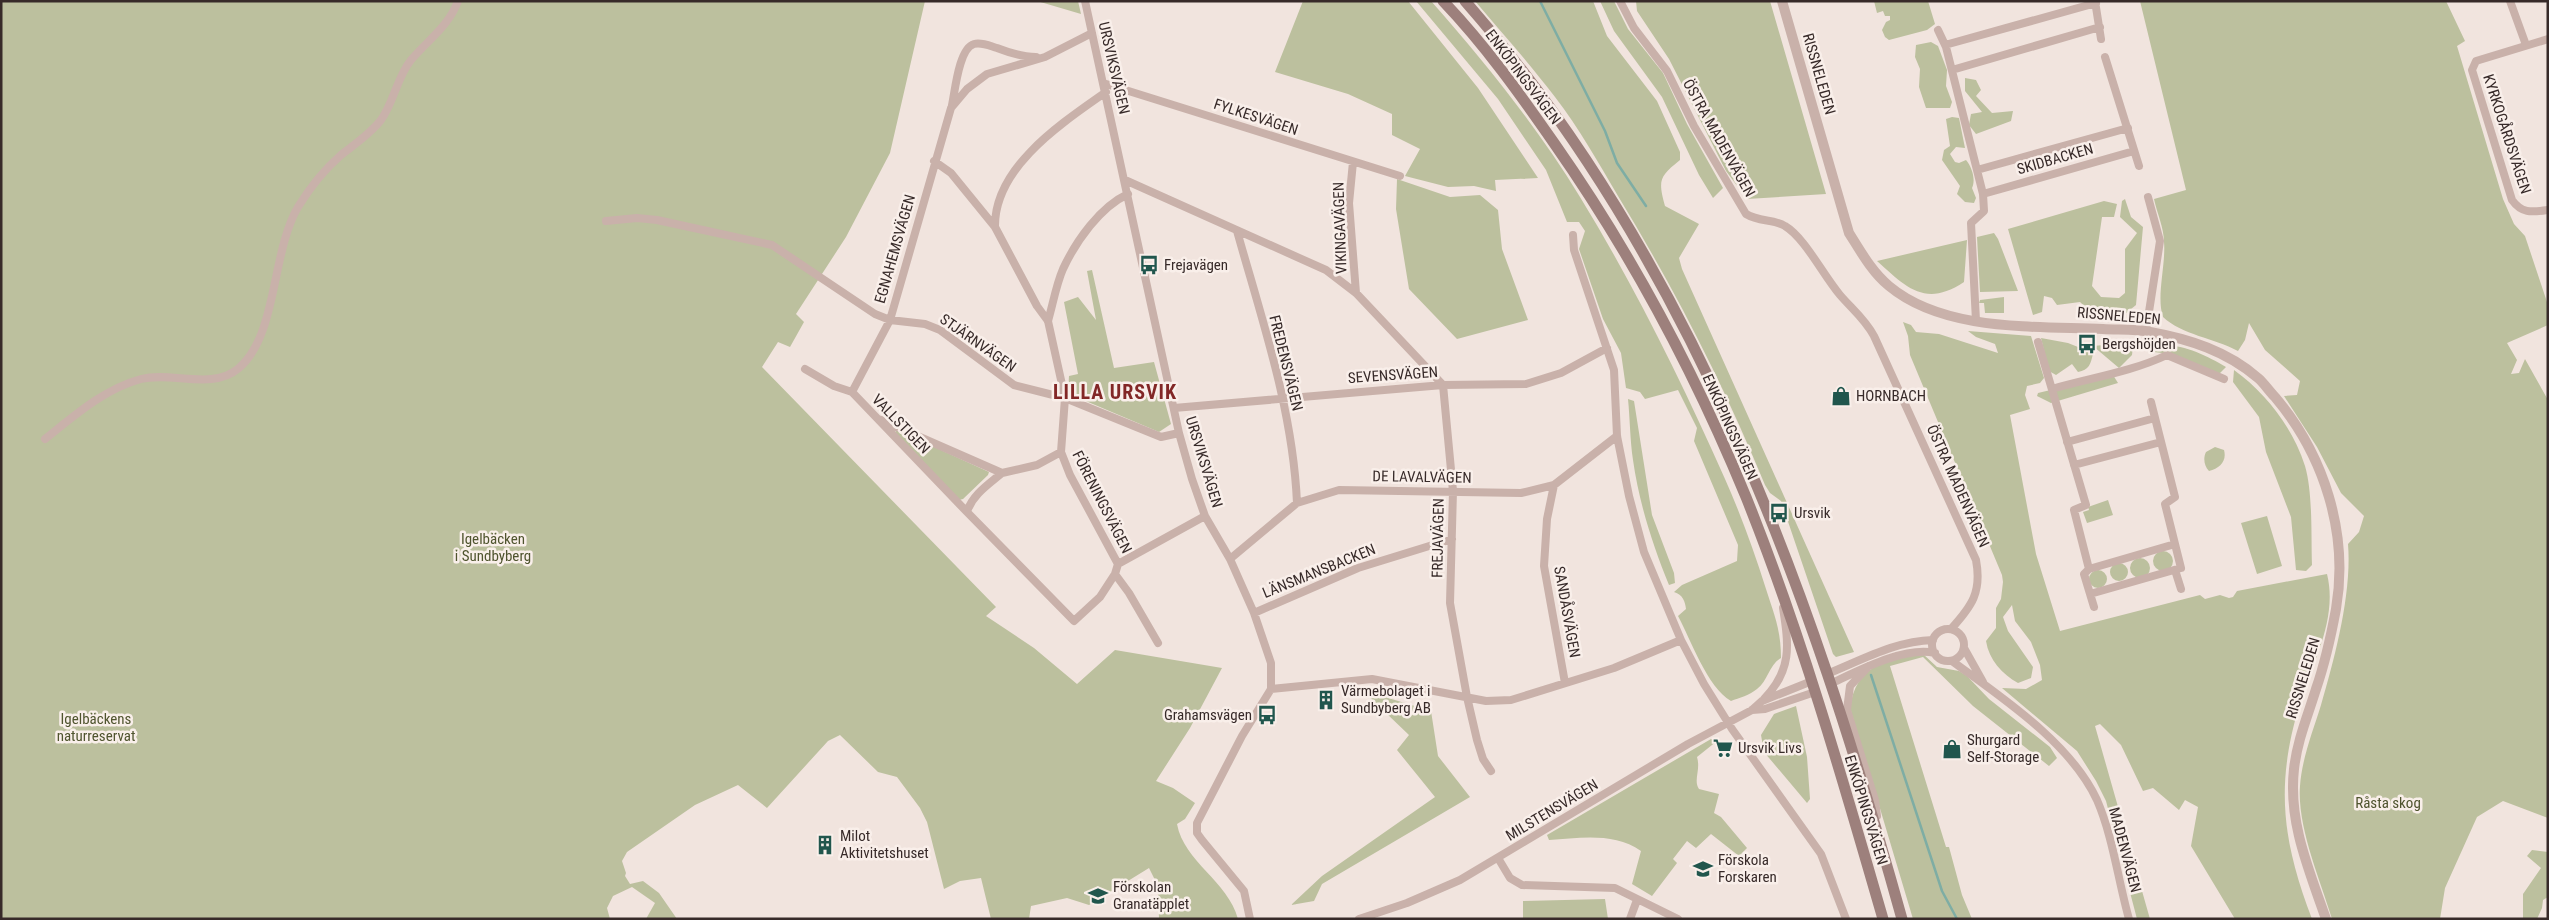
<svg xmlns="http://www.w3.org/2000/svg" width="2549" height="920" viewBox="0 0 2549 920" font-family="'Roboto Condensed',sans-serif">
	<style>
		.green { fill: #bcc09e }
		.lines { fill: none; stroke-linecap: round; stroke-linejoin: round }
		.stream { stroke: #7eada4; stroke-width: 2.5 }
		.minor { stroke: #c9b1aa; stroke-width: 8 }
		.tertiary { stroke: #c9b1aa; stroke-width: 10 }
		.secondary { stroke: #9d807c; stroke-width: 11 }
		.labels { text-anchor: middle; stroke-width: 5; stroke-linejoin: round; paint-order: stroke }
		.street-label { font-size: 15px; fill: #372a29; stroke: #f9efea }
		.poi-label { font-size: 15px; fill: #372a29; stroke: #f9efea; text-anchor: start }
		.park-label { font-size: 15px; fill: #4f542e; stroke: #f9efea }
		.district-label { font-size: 20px; font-weight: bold; letter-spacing: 1px; fill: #822726; stroke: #f9efea }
	</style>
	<rect width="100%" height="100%" fill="#f1e4de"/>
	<path class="green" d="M1,1H925L890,153L846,237L796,314L804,322L790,347L778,342L762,367L996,607L986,616L1034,648L1077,684L1115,650L1222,668L1190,728L1156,781L1173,788L1195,803L1185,819L1177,824C1184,862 1228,881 1238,919H1159L1158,886L1149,868L1089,905L1067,898L1031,906L1029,919H991L981,878L960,881L944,889L927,822L920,808L897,777L878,772L840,735L828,741L767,808L738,785L695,805L627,852L622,861L626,873L625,876L630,884L643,881L659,893L677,919H646L655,903L632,887L613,896L607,908L610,919H1Z
		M1037,1H1078L1081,14Z
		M1303,1H1408L1478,88L1538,178L1495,180L1496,191L1474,186L1448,187L1405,176L1420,149L1392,135V114L1348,94L1275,72Z
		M1416,1H1431C1485,62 1537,127 1580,197C1635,287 1682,382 1725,479C1741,515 1754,551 1766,589C1774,614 1781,630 1781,658C1769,665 1768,681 1757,689C1750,695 1739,698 1731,701C1707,687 1691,640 1678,616L1686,609C1685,601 1683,595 1674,592L1682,585L1737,561L1738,545L1694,441L1697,428L1678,390L1645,399L1640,392L1626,388L1621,353L1603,319L1579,249L1585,231L1579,222H1567L1546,170L1498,99Z
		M1475,1H1593L1607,36L1657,101L1680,152V160C1659,177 1658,180 1665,206L1699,224L1679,258L1682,269L1854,652L1836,657L1833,654L1781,501L1770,493L1765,485C1724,385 1674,288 1618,196C1598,162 1579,128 1555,97C1530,64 1502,33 1475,1Z
		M1600,1H1614L1628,29L1663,73L1687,124L1723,188L1713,198L1699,175L1662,97L1614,31Z
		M1636,1H1770L1826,194L1747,199L1726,171L1669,59L1637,11Z
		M1874,1H1928L1935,24L1927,30L1889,40L1885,37L1882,30L1886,22L1890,20V16H1885L1883,11L1877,13Z
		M2140,1H2446L2465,41L2457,46L2503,199L2514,224L2525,236L2548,305V325L2507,343L2517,360L2511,374L2519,373L2525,359L2548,400V818L2503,801L2477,817L2445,888L2440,919H2332C2320,879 2297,827 2300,786C2302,758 2313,731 2321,705C2335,657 2352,593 2348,544L2359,532L2364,516L2341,493L2317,447L2284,396L2297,395L2300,381L2265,350L2249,323L2245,340L2238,351C2214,338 2182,335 2163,317C2156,297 2166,265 2164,242C2164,228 2157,213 2154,199L2186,190Z
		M1931,42L1938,46L1947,70L1946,86L1952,102L1950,108H1926L1919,87L1920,69L1915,57L1916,45Z
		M1965,78L1976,80L1981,90L1976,96L1992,113L2013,111L2011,121L1976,134L1969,125L1971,114L1982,112L1965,91Z
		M1952,117L1959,118L1965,148L1956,147L1950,154L1955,162L1959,163L1966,160C1972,167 1976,180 1972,188L1976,198L1974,203L1965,202L1957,194L1960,186L1942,160L1944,150L1950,146L1946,119Z
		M1397,179L1450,197L1480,195L1498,210L1502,249L1528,320L1457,339L1409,289L1396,209Z
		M2125,199L2131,217L2143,227L2136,305L2120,318C2102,317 2093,315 2080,302L2057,305L2052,298L2044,296L2042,312L2033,315L2008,229L2104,201L2117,204L2114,217H2102L2092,286L2101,297L2119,298L2125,293V249L2137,233L2120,217L2122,201Z
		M1994,233L1998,239L2018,291L1980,292L1977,237Z
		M1967,240L1964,282C1925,308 1906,287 1877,261Z
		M1092,270L1114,368L1154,362L1171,424L1159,432L1081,399C1070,393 1068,388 1069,376L1078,374L1064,302L1078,297L1096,320L1087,271Z
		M2004,297V313H1985L1984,303H1979L1980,300Z
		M1903,322L1911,325L1916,332L1939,334L1998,353L1995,344L1976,337L1968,331L2031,336L2044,378L2040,383L2027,386L2025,395L2030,409L2010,415L2036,554L2060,631L2200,595L2205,599L2220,595L2229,598L2233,597L2237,591L2327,574C2338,618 2313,662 2300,703C2275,785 2282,840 2312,919H2235L2191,846L2198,807L2185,800L2179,810L2153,788L2143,791L2121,745L2100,724L2095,726L2150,919H2137L2106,801L2096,781L2077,751L2002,688L2026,689L2042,680L2040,665L2031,642L2015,621L2012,605L2003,617L2008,631L2033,667L2031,678L2018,683C2002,674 1989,660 1986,641L1996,628V608L2001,599L2003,582L2002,575L1910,355L1908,336Z
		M2041,338L2068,343L2093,353C2091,364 2089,370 2078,372L2072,364L2056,375L2049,371Z
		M2126,343L2133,346L2132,355L2119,368L2093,346Z
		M2162,345C2183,344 2208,356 2226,367L2219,374L2170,354L2154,352V350Z
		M2234,370C2266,393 2293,428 2305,466C2313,493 2311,537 2312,565L2306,571L2296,570L2291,517L2266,452L2259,417L2233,382Z
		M2113,375L2118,383L2051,403L2037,396L2038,393Z
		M1628,399L1634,401L1652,515L1674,573L1675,583L1669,585C1653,546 1639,503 1633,460C1630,440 1630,419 1628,399Z
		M897,430L989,472L988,475L963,499L959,500L894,433Z
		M2215,447L2224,450C2227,461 2220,468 2209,471C2204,466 2203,458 2206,452Z
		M2108,500L2113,515L2087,523L2083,512L2089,510L2088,507Z
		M2267,516L2282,566L2257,574L2241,523Z
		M2153 561a10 10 0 1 1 20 0a10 10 0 1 1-20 0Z
		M2130 568a10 10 0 1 1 20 0a10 10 0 1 1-20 0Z
		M2110 572a9 9 0 1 1 18 0a9 9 0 1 1-18 0Z
		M2089 579a9 9 0 1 1 18 0a9 9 0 1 1-18 0Z
		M1923,654L1937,667L1959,671L1967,676L1989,699L2050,747L2057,758L2049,766L1973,706L1923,657L1890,666L1946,847H1949L1962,895L1972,919H1913L1850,708C1856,666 1884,659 1923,654Z
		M1362,690L1431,711L1438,756L1470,797L1322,884L1314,901L1291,905L1322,876L1435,797L1397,750L1409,735Z
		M1796,706L1807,757L1810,799L1807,803L1764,752L1761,735L1774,714Z
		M1711,739L1717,741L1697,757C1701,770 1693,780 1699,789L1719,794L1714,813L1721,817L1747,848L1739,856L1711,834L1696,848L1687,841L1673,859L1677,863L1652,896L1632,884L1641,851C1614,832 1580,838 1549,840L1547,835Z
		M2532,850L2548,852V897L2543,900L2542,908L2537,919H2523V894L2541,868L2527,856Z
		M1605,899L1608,919H1523V901Z"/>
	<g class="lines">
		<path class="stream" d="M1540,1L1605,131L1617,163L1646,206
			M1871,675L1942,891L1957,919"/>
		<path class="minor" d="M1085,1L1179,433L1192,479L1205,516L1230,559L1254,613L1271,663V689L1242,736L1197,823V833L1202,840L1244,891L1250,919
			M1620,1L1634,28L1667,71L1694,126L1746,214C1759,222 1774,219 1785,226C1805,238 1823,275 1840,295C1852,309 1865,319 1874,336L1976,560C1982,592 1972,606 1951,629
			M2095,1L2101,39
			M2510,1L2526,45
			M1938,30L1946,47L1983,194L1984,211L1971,223L1976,321
			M2548,39L2476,61L2472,70L2512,200C2522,214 2532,212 2548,210
			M1945,45L2096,3
			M2105,57L2139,166
			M1952,70L2100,27
			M1103,83L1400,176
			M952,105C955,91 959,48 974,44C982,42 990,46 997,48C1010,53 1022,57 1036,57
			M934,161L951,173L995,227L1037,306L1048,321L1065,398L1061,452L1070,475L1118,564L1115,574L1129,593L1158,643
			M1353,162L1349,203L1356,293
			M1977,170L2128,128
			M1125,180L1326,270L1356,293L1443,385L1453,491L1450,603L1467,697L1477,740L1483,759L1491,771
			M1983,194L2134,151
			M606,221L637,218L657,220L772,245L875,314L890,320L925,324L940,330L1014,385L1065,398L1161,437L1179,433
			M995,227C994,167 1062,123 1106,92
			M1237,231C1262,320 1293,410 1297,503
			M1573,235L1574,250L1614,370L1617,436L1629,496L1644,552L1681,640L1704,684L1732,729L1821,854L1846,919
			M1048,321C1053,304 1056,285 1063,269C1076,241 1100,207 1128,194
			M2146,331L2160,241L2148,197
			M2038,342L2086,505L2074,510L2089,569L2084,574L2094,607
			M805,369L834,386L852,392L967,512
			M2052,389C2090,378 2131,372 2167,355L2224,379
			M852,392L890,320L951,108L967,89L987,74L1045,57L1092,33
			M1174,408L1443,385L1526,384L1561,373L1607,348
			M881,420L1002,473L1037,465L1061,452
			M45,439C74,416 104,389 141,379C172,371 212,391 239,368C278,334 271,253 298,207C309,189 325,169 341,155C355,144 370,134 381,120C394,102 397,77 411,60C428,40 449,26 458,1
			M2067,442L2155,418
			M2074,465L2161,442
			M1002,473C989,484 972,495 967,512L1074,621L1100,597L1115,574
			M1554,485L1547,519L1544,566L1565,683
			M1230,559L1297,503L1339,490L1521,493L1554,485L1617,436
			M1118,564L1205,516
			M2089,569L2175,544
			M2175,570L2181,589
			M2090,594L2181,568L2165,504L2175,497L2151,402
			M1254,613L1358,568L1452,539
			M1932 645a16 16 0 1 1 32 0a16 16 0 1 1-32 0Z
			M1964,648L1983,682
			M1952,661C2002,698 2070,742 2097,800C2113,837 2118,880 2129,919
			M1869,666L1850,686L1847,710L1875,800L1877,816
			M1827,674C1862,660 1895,641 1933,640
			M1830,684C1858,671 1904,646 1935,653
			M1271,689L1372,679L1486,701L1511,700L1614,668L1681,640
			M1764,699C1792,670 1789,646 1783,608
			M1752,710L1765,709L1815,692
			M1498,858L1510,878L1522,885L1615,888L1678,919
			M1359,919L1407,903L1460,880L1688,744L1752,710L1762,701L1812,681
			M1630,919L1637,900"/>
		<path class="tertiary" d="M1782,1L1849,233C1861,252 1872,272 1889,286C1944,332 2036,326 2103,329C2119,330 2135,329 2150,332C2189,339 2227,351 2258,378C2264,383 2269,391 2275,397C2324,455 2349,533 2336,609C2331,636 2325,663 2316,689C2308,715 2297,741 2294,769C2288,822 2309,870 2326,919"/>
		<path class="secondary" d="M1443,1C1485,45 1520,94 1554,143C1631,253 1695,373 1746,497C1801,634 1842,777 1883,919
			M1465,1C1693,260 1811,592 1902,919"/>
	</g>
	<defs>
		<symbol id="bus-bare" viewBox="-9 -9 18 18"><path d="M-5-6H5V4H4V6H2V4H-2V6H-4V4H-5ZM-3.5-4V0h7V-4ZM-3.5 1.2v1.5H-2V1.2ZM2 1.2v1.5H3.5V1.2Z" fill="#21564d" stroke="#f9efea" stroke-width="2.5" paint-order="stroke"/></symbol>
		<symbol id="shop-bare" viewBox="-9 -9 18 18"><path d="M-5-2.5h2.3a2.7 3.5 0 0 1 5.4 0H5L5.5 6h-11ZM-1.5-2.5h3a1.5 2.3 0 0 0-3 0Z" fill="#21564d" stroke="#f9efea" stroke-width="2.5" paint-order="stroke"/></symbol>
		<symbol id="building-bare" viewBox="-9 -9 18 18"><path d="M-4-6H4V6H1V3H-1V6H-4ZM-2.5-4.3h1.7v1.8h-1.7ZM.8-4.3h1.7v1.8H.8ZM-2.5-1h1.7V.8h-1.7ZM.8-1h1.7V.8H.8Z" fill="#21564d" stroke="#f9efea" stroke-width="2.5" paint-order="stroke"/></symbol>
		<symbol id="supermarket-bare" viewBox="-9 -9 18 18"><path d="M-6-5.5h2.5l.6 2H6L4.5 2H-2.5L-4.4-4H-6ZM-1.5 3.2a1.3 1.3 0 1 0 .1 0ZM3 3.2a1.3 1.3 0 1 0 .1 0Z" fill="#21564d" stroke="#f9efea" stroke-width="2.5" paint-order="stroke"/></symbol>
		<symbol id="school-bare" viewBox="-9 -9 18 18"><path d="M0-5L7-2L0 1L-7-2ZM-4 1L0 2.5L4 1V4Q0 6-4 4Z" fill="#21564d" stroke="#f9efea" stroke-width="2.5" paint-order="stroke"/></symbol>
	</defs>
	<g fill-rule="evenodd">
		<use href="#bus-bare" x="1135" y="251" width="28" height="28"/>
		<use href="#bus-bare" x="2073" y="330" width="28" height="28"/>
		<use href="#shop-bare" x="1827" y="382" width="28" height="28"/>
		<use href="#bus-bare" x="1765" y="499" width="28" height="28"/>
		<use href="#building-bare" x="1312" y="686" width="28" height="28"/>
		<use href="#bus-bare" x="1253" y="701" width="28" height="28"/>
		<use href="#supermarket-bare" x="1709" y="734" width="28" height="28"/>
		<use href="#shop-bare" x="1938" y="735" width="28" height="28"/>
		<use href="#building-bare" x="811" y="831" width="28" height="28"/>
		<use href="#school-bare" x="1689" y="855" width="28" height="28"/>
		<use href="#school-bare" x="1084" y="882" width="28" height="28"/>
	</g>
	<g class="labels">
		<g class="street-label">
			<text transform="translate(1114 68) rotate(77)" y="5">URSVIKSVÄGEN</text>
			<text transform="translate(1819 74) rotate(74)" y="5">RISSNELEDEN</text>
			<text transform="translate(1523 77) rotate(53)" y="5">ENKÖPINGSVÄGEN</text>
			<text transform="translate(1256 117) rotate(18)" y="5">FYLKESVÄGEN</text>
			<text transform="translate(2507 134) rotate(72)" y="5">KYRKOGÅRDSVÄGEN</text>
			<text transform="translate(1719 138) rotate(61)" y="5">ÖSTRA MADENVÄGEN</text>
			<text transform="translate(2055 159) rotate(-16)" y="5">SKIDBACKEN</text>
			<text transform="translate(1340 228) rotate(-92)" y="5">VIKINGAVÄGEN</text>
			<text transform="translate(895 249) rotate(-74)" y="5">EGNAHEMSVÄGEN</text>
			<text transform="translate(2119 316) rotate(5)" y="5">RISSNELEDEN</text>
			<text transform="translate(978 343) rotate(35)" y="5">STJÄRNVÄGEN</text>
			<text transform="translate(1286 363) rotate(76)" y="5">FREDENSVÄGEN</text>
			<text transform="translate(1393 375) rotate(-4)" y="5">SEVENSVÄGEN</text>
			<text transform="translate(901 424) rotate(46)" y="5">VALLSTIGEN</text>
			<text transform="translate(1730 427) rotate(66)" y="5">ENKÖPINGSVÄGEN</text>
			<text transform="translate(1204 462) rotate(73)" y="5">URSVIKSVÄGEN</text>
			<text transform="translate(1422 477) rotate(1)" y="5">DE LAVALVÄGEN</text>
			<text transform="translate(1958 486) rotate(66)" y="5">ÖSTRA MADENVÄGEN</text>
			<text transform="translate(1102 502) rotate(63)" y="5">FÖRENINGSVÄGEN</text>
			<text transform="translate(1438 538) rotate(-89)" y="5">FREJAVÄGEN</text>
			<text transform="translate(1319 571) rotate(-22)" y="5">LÄNSMANSBACKEN</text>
			<text transform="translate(1567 612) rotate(80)" y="5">SANDÅSVÄGEN</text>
			<text transform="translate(2303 678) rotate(-73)" y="5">RISSNELEDEN</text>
			<text transform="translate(1552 810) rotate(-31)" y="5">MILSTENSVÄGEN</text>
			<text transform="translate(1866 810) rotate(73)" y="5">ENKÖPINGSVÄGEN</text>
			<text transform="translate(2125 850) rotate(75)" y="5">MADENVÄGEN</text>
		</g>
		<g class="poi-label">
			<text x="1164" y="270">Frejavägen</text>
			<text x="2102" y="349">Bergshöjden</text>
			<text x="1856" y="401">HORNBACH</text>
			<text x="1794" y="518">Ursvik</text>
			<text x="1341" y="696">Värmebolaget i<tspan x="1341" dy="17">Sundbyberg AB</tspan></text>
			<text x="1252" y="720" text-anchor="end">Grahamsvägen</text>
			<text x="1967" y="745">Shurgard<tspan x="1967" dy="17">Self-Storage</tspan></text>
			<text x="1738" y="753">Ursvik Livs</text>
			<text x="840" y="841">Milot<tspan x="840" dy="17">Aktivitetshuset</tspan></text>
			<text x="1718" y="865">Förskola<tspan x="1718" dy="17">Forskaren</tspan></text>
			<text x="1113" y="892">Förskolan<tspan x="1113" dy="17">Granatäpplet</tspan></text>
		</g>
		<g class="park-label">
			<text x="493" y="544">Igelbäcken<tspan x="493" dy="17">i Sundbyberg</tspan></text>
			<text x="96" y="724">Igelbäckens<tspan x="96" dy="17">naturreservat</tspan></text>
			<text x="2388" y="808">Råsta skog</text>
		</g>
		<g class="district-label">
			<text x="1115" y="399">LILLA URSVIK</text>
		</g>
	</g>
	<rect width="2549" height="920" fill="none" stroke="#372a29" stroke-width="5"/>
</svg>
